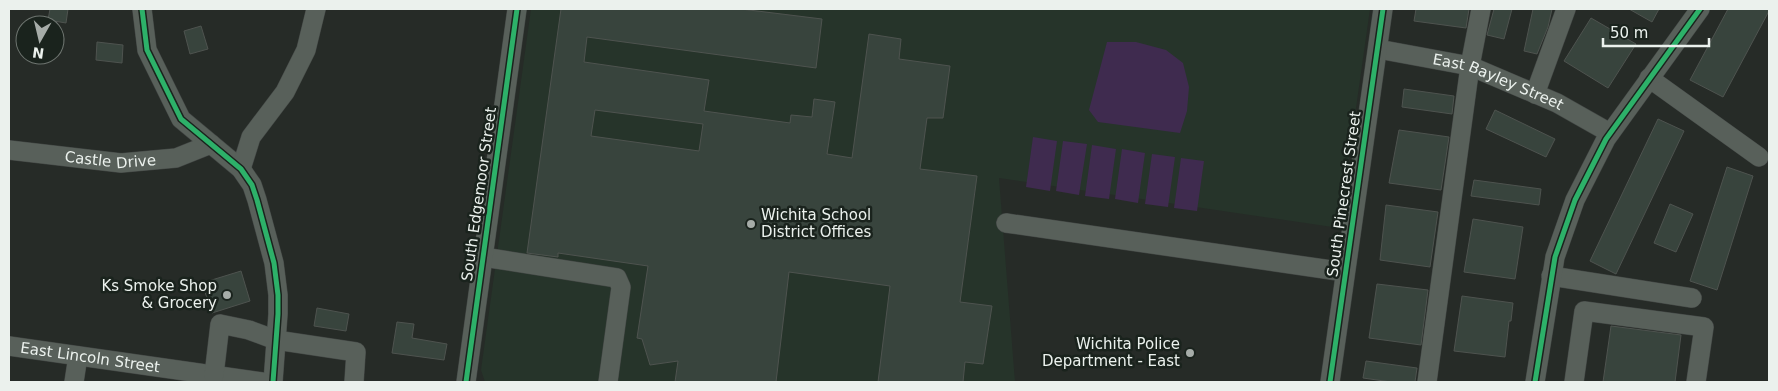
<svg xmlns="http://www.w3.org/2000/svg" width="1778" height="391" viewBox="0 0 1778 391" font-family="'DejaVu Sans',sans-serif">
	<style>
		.built { fill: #26342a }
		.green { fill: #3f2b4f }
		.building { fill: #38443d; stroke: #4e534f; fill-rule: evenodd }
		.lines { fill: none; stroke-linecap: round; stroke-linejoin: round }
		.minor-casing { stroke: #424644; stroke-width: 20 }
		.minor { stroke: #58605a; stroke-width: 19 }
		.cycleway-casing { stroke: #1a231d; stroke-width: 8 }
		.cycleway { stroke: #2db169; stroke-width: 5 }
		.poi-dot { fill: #a6aca8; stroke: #1a231d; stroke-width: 2 }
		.labels { text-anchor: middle; stroke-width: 5; stroke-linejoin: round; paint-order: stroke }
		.street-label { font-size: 15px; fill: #ebf1ed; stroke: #1a231d }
		.poi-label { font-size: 15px; fill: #ebf1ed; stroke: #1a231d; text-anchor: end }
	</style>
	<rect width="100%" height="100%" fill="#262b27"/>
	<path class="built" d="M531,9H1370L1339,228L999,178L1015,382H485L481,370Z"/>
	<path class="green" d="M1107,42H1136L1166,50L1183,63L1189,87L1187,111L1180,133L1098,122L1089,110Z
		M1033,137L1057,141L1050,191L1026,187Z
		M1063,141L1087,144L1079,195L1056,191Z
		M1092,145L1116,149L1109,199L1085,196Z
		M1122,149L1145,153L1138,203L1115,199Z
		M1152,154L1175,157L1168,207L1145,204Z
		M1181,158L1204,161L1197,211L1174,208Z"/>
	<path class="building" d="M50,9H68L66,23L48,20Z
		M561,9H741L822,19L816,68L587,37L584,62L709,80L704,111L790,123L791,115L812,117L814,99L835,102L827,154L852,158L869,34L901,39L899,59L950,66L943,118H927L920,169L977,176L960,302L992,306L983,364L965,362L963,382H878L890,286L789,272L776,382H675L678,361L650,365L642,339L637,338L648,266L558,253V257L527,253ZM595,110L703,124L699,151L591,136Z
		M1416,9H1469L1466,28L1414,21Z
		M1494,9H1512L1504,39L1487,35Z
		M1533,9H1552L1548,27L1537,54L1524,51Z
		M1629,9H1659L1652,22Z
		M1728,9H1769V11L1723,97L1690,80Z
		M1591,18L1636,44L1608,88L1564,61Z
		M201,26L208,49L190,54L184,31Z
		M97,42L123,45L122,63L96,60Z
		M1404,89L1454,96L1452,114L1402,107Z
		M1495,110L1555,139L1546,157L1486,129Z
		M1658,119L1684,131L1616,274L1590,261Z
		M1399,130L1449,137L1441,190L1389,183Z
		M1727,167L1753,176L1717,290L1690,281Z
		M1474,180L1541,189L1539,205L1471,196Z
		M1670,204L1693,214L1676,252L1654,243Z
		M1386,205L1438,212L1430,267L1380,260Z
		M1473,219L1523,227L1515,279L1464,272Z
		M241,271L250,301L212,313L202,283Z
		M1377,284L1428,290L1421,345L1369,338Z
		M1462,296L1513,303L1511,321H1509L1505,357L1454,351Z
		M317,308L349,314L346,331L314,326Z
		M397,322L414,324L412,338L447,344L444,360L392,353Z
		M1611,326L1681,335L1675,382H1603Z
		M1366,361L1417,368L1415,382H1391L1363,378Z"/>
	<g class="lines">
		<defs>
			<g id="minor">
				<path d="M142,9L147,50L181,119L241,169L252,185L257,200L274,263L278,295V314L273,382"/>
				<path id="s1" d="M1378,49L1470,66L1557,103L1610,133"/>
				<path d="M1649,78L1759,157"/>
				<path d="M1535,94L1566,9"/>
				<path id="s2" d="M9,150L121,163L176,158L211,144"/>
				<path d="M241,169L251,137L285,92L306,50L316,9"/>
				<path d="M1006,223L1345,272"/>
				<path d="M483,257L617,278L621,287L608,382"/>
				<path d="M1551,276L1692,298"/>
				<path id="s3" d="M9,346L262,382"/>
				<path d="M214,375L220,324L249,330L276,340L356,352L354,382"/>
				<path d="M74,382L78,356"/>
				<path d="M466,382L517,9"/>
				<path d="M1330,382L1383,9"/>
				<path d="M1427,382L1470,66L1481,9"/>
				<path d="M1535,382L1555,257L1575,200L1606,139L1700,9"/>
				<path d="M1574,382L1584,311L1704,327L1696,382"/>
			</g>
		</defs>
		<use href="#minor" class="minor-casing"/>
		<use href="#minor" class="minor"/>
		<defs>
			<path id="cycleway" d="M142,9L147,50L181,119L241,169L252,185L257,200L274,263L278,295V314L273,382
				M466,382L517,9
				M1330,382L1383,9
				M1535,382L1555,257L1575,200L1606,139L1700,9"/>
		</defs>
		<use href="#cycleway" class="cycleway-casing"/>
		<use href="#cycleway" class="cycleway"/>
	</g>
	<g class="poi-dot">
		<circle cx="751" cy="224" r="5"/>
		<circle cx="227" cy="295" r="5"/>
		<circle cx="1190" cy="353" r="5"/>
	</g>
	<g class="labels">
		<g class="street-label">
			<text dy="5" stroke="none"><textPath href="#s1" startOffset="125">East Bayley Street</textPath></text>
			<text dy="5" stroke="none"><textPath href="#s2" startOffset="102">Castle Drive</textPath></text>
			<text transform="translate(479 194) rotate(-82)" y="5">South Edgemoor Street</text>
			<text transform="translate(1344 194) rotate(-82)" y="5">South Pinecrest Street</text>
			<text dy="5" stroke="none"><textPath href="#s3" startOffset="82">East Lincoln Street</textPath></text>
		</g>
		<g class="poi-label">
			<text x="761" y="220" text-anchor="start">Wichita School<tspan x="761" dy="17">District Offices</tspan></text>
			<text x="217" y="291">Ks Smoke Shop<tspan x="217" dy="17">&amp; Grocery</tspan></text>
			<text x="1180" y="349">Wichita Police<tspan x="1180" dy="17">Department - East</tspan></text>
		</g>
	</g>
	<rect width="1778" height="391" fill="none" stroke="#ebf1ed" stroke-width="20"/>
	<g transform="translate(40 40) rotate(188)"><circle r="24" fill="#1a231d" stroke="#6e7570"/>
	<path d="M0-4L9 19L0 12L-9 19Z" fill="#a6aca8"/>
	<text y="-8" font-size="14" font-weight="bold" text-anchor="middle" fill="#ebf1ed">N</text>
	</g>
	<path d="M1603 38v8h106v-8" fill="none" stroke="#ebf1ed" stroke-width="2.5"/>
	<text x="1610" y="38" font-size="15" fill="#ebf1ed" stroke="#1a231d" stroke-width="4" paint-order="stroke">50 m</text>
</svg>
